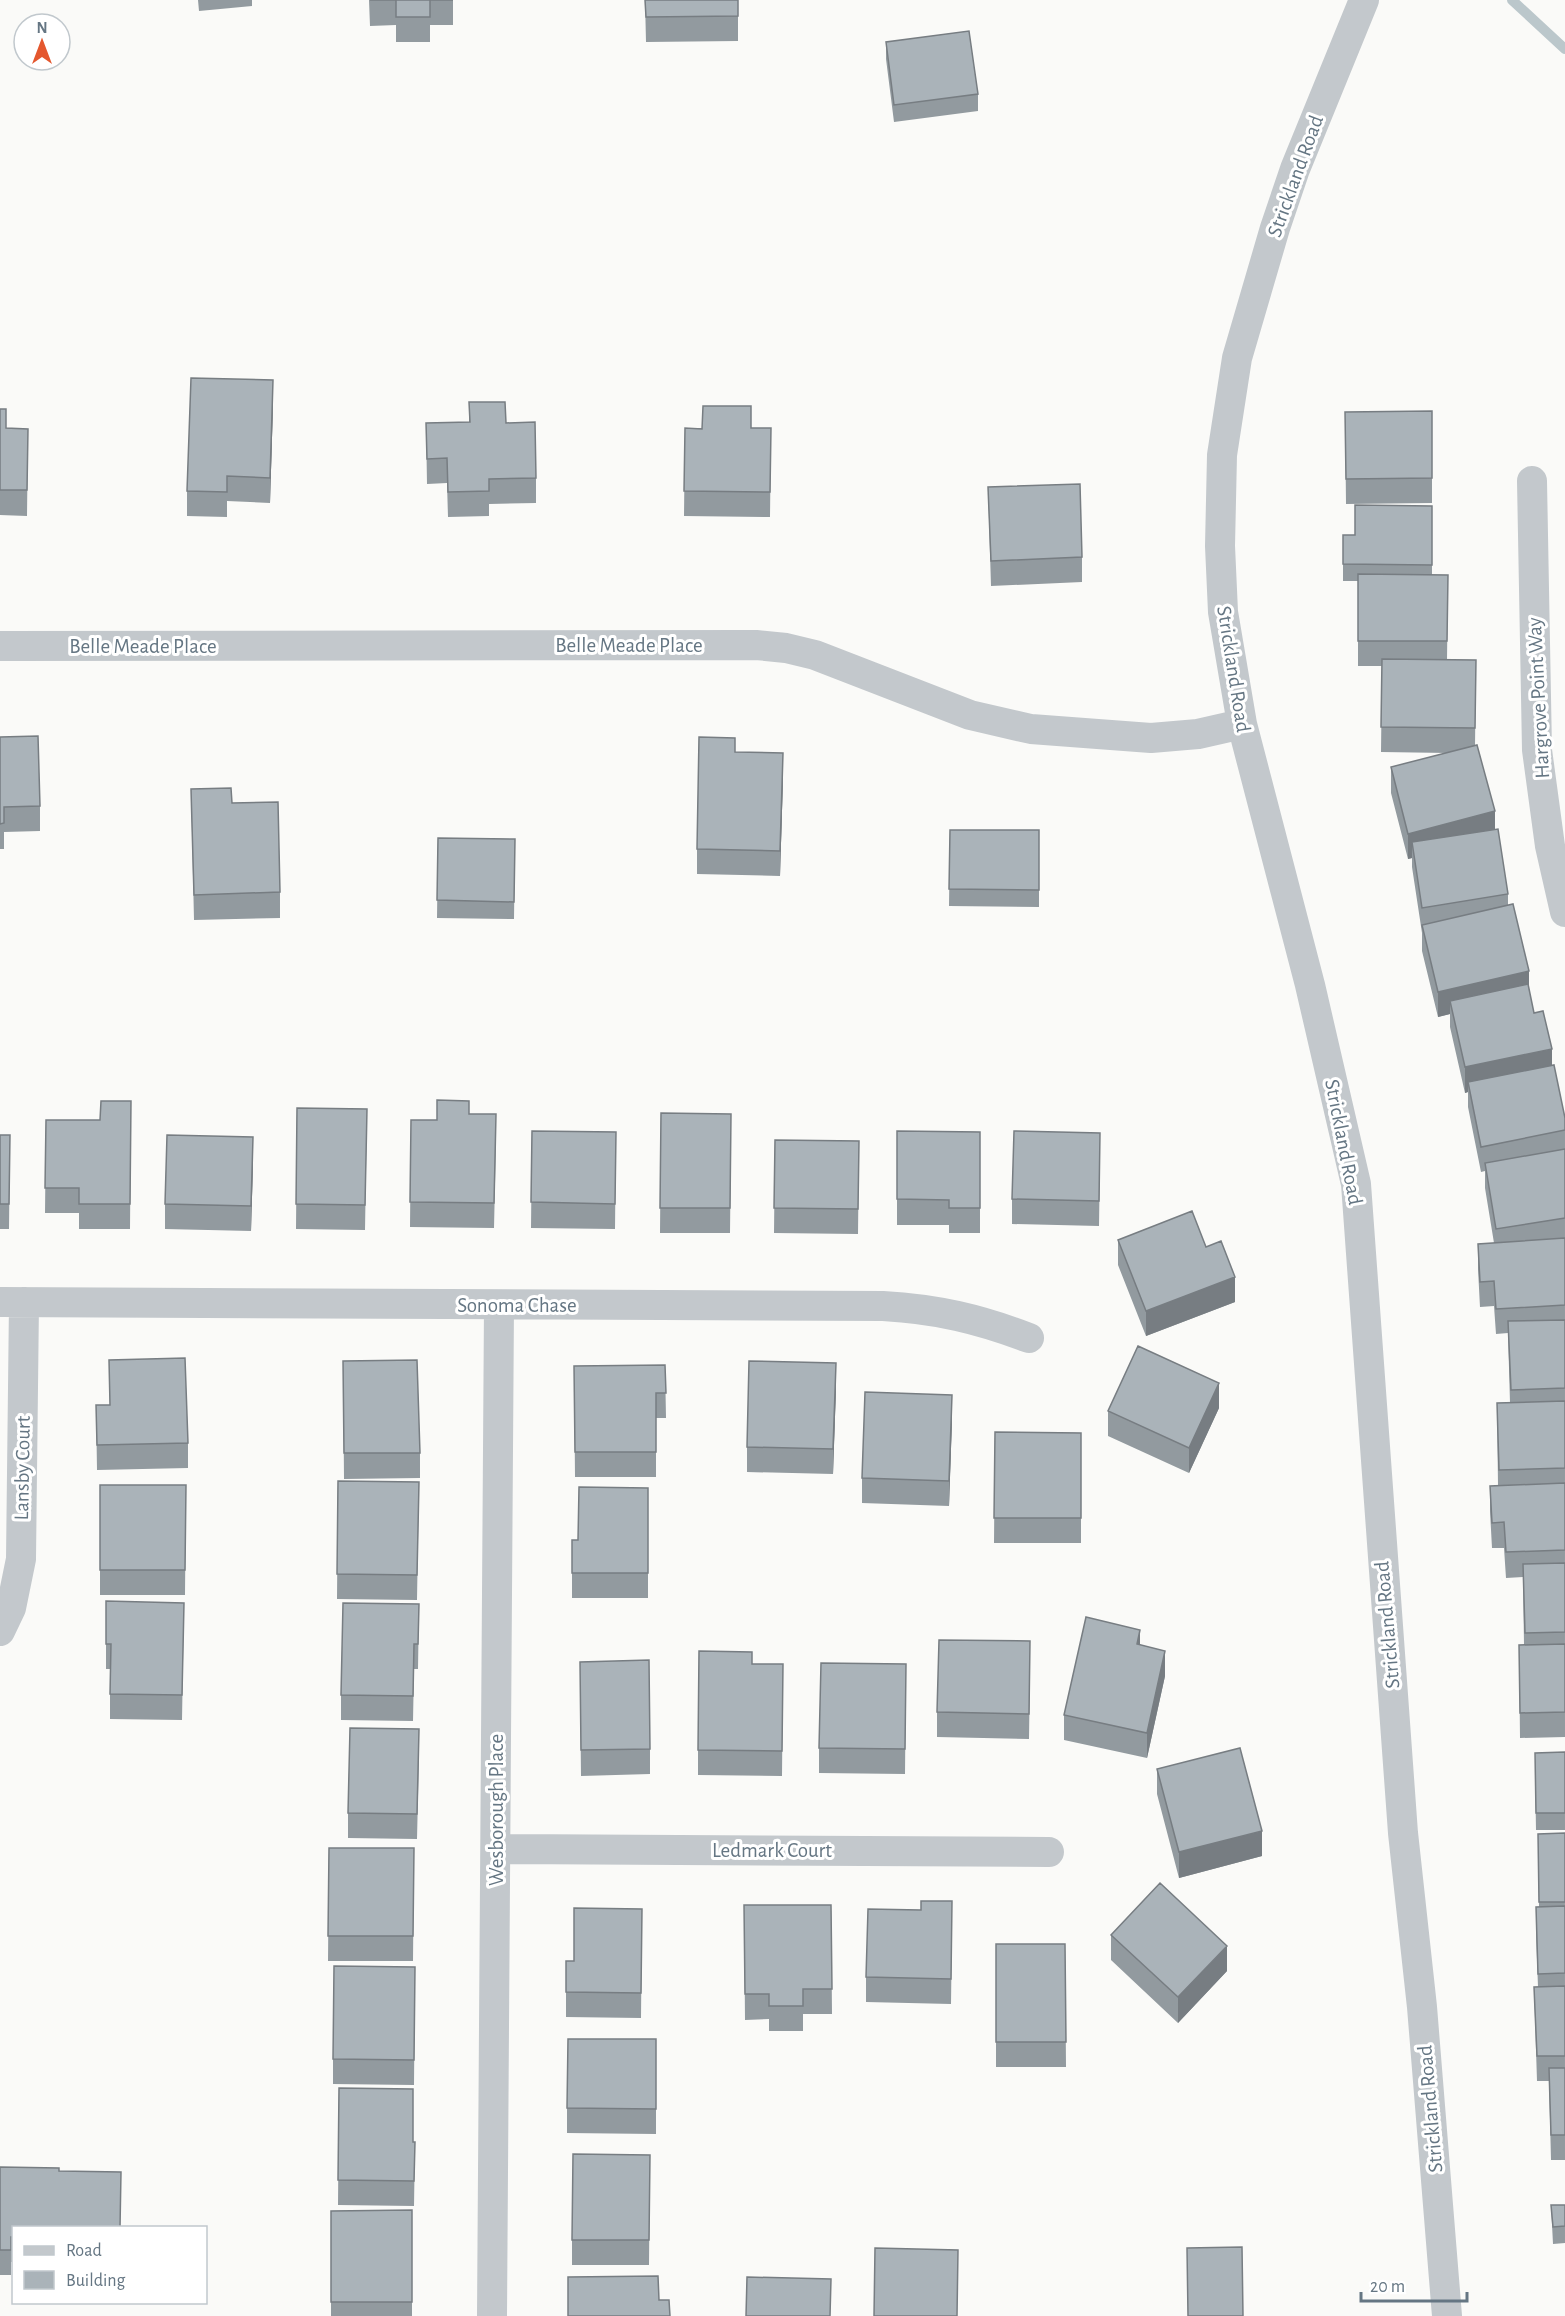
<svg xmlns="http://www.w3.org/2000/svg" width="1565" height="2316" viewBox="0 0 1565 2316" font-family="'Alegreya Sans',sans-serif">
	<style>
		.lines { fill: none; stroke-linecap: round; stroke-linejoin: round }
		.stream { stroke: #bbc7cb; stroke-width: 10 }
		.minor { stroke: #c3c8cc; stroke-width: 30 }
		.wall { fill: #929a9f }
		.shaded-wall { fill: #777d82 }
		.building { fill: #aab3b9; stroke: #777d82; stroke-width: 1.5 }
		.labels { text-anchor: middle; stroke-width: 6; stroke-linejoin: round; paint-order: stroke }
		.street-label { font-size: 21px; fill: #657683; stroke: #fff }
	</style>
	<rect width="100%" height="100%" fill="#fafaf8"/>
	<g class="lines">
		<path class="stream" d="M1512,0L1565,49"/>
		<path class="minor" d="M1364,0L1295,169L1275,228L1237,358L1222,455L1220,546L1223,612L1242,724L1310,985L1356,1184L1403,1833L1422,2007L1447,2316
			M1532,481L1537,750L1550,846L1565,912
			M0,646L756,645L786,648L815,655L970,715L1031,729L1151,738L1198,734L1242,724
			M0,1302L883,1306C937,1309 979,1319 1029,1338
			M0,1631L11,1608L21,1559L24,1302
			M496,1849L1049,1852
			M492,2316L499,1305"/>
	</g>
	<path class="wall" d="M198,0H252V6L199,11Z
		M369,0H453V25H430V42H396V25L370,26Z
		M645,0H738V41L646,42Z
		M886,42L978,94V111L894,122L886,59Z
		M469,402L506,423L536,478V503L489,504V516L448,517L447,483L427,484L426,423L469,422Z
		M273,405L270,503L227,501V517L187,516V491Z
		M0,409L6,428L28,429L27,516L0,515Z
		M1345,412L1432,478V503L1346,504Z
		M685,428H771L770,517L684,516Z
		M988,487L1082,557V582L991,586Z
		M1432,506V575H1448L1447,660H1476L1475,746L1495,829L1508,894V905L1534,1013L1552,1065L1565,1118V1737L1520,1738L1519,1645H1524L1523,1577L1506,1578L1504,1548H1492L1490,1511V1486H1498L1497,1403H1510L1508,1333L1496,1334L1494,1306L1480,1307L1478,1269V1244L1494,1243L1485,1188V1171L1481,1172L1468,1107V1092L1465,1093L1450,1027V1014L1438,1017L1422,951V933L1412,867V858L1408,859L1391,793V767L1448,753L1381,752L1382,666H1358V581H1343V535H1355Z
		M0,737L40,806V831L4,832V849H0Z
		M735,752L783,778L780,876L697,874V849Z
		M191,789L232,803L280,892V918L194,920Z
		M950,830H1039V907L949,906Z
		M438,838L515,839L514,919L437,918Z
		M131,1101L130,1229H79V1213H45L46,1120H100Z
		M297,1108L367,1109L365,1230L296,1229Z
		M661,1113L731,1139L730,1233H660Z
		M469,1114L496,1139L494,1228L410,1227L411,1120H437Z
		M532,1131L616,1132L615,1229L531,1228Z
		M897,1131L980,1132V1233H949V1225H897Z
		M0,1135H10L9,1229H0Z
		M775,1140L859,1141L858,1234L774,1233Z
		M1100,1158L1099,1226L1012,1224V1199Z
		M253,1162L251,1231L165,1229V1204Z
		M1118,1240L1206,1247L1235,1302L1146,1336L1118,1265Z
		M109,1360L188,1443V1468L97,1470L96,1405H110Z
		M343,1361L420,1453V1478L344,1479Z
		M665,1365L666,1418H656V1477H575L574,1366Z
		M836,1388L833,1474L747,1472V1447Z
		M1219,1408L1189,1473L1108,1436V1411Z
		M952,1420L949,1506L862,1503V1478Z
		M995,1432L1081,1433V1543H994Z
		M338,1481L419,1482L417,1600L337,1599Z
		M100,1485H186L185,1595H100Z
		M648,1488V1598H572V1540H578Z
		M184,1603L182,1720L110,1719V1669H106V1644Z
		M419,1604L418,1669H414L413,1721L341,1720V1695Z
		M1140,1645L1165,1676L1147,1758L1064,1740V1715Z
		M752,1664H783L782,1776L698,1775V1750Z
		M906,1664L905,1774L819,1773V1748Z
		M1030,1667L1029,1739L937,1737V1712Z
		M580,1687L650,1749V1774L581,1776Z
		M1565,1752V1830H1536L1535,1770Z
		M419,1754L417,1839L348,1838V1813Z
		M1157,1769L1262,1856L1179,1878L1157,1794Z
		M1565,1833V2160H1551L1549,2081H1537L1534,1987H1538L1536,1932V1907H1539L1538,1834Z
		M329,1848H414L413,1961H328Z
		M744,1905H831L832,2014H803V2031H769V2019L745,2020Z
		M642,1909L641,2018L566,2017V1992L574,1961Z
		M952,1926L951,2004L866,2002V1977Z
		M1111,1935L1227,1971L1178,2023L1111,1960Z
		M996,1944H1065L1066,2067H996Z
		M415,1967L414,2085L333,2084V2059Z
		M656,2039V2134L567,2133V2108Z
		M339,2088L413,2142H415L414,2206L338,2205Z
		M650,2155L649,2265H572V2240Z
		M0,2167L59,2171L120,2228H14V2262H11V2275H0Z
		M1551,2205H1565V2243L1553,2244Z
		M412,2210V2316H331V2211Z"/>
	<path class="shaded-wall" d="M273,380V405L270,503V478Z
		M783,753V778L780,876V851Z
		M1495,811V836L1412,842V858L1408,859V834Z
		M1529,971V996L1450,1001V1014L1438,1017V992Z
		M1552,1049V1074L1468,1082V1092L1465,1093V1067Z
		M253,1137V1162L251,1231V1206Z
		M1235,1277V1302L1146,1336V1311Z
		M836,1363V1388L833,1474V1449Z
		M1219,1383V1408L1189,1473V1448Z
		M952,1395V1420L949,1506V1481Z
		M1140,1630V1655L1137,1644Z
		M1165,1651V1676L1147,1758V1733Z
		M1262,1831V1856L1179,1878V1852Z
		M1227,1946V1971L1178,2023V1997Z"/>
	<path class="building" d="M370,0H453H430V17H396V0Z
		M645,0H738V16L646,17Z
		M969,31L978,94L894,105L886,42Z
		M191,378L273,380L270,478L227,476V492L187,491Z
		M469,402H505L506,423L535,422L536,478L489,479V491L448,492L447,458L427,459L426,423L470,422Z
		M703,406H751V428H771L770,492L684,491L685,428L702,429Z
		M0,409H6V428L28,429L27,490H0Z
		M1432,411V478L1346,479L1345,412Z
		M1080,484L1082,557L991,561L988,487Z
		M1355,505L1432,506V565L1343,564V535H1355Z
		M1358,574L1448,575L1447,641H1358Z
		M1382,659L1476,660L1475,728L1381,727Z
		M38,736L40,806L4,807V823L0,824V737Z
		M699,737L735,738V752L783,753L780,851L697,849Z
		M1477,745L1495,811L1408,834L1391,767Z
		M231,788L232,803L278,802L280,892L194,895L191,789Z
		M1498,829L1508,894L1422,908L1412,842Z
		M950,830H1039V890L949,889Z
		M438,838L515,839L514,902L437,900Z
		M1513,904L1529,971L1438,992L1422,925Z
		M1528,984L1534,1013L1543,1011L1552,1049L1465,1067L1450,1001Z
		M1554,1065L1565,1118V1130L1481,1147L1468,1082Z
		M437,1100L469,1101V1114H496L494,1203L410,1202L411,1120H437Z
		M101,1101H131L130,1204H79V1188H45L46,1120H100Z
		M297,1108L367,1109L365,1205L296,1204Z
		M661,1113L731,1114L730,1208H660Z
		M532,1131L616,1132L615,1204L531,1202Z
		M897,1131L980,1132V1208H949V1200L897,1199Z
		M1014,1131L1100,1133L1099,1201L1012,1199Z
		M0,1135H10L9,1204H0Z
		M167,1135L253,1137L251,1206L165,1204Z
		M775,1140L859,1141L858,1209L774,1208Z
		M1565,1149V1218L1496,1229L1485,1163Z
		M1192,1211L1206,1247L1221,1241L1235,1277L1146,1311L1118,1240Z
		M1565,1238V1305L1496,1309L1494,1281L1480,1282L1478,1244Z
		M1565,1320V1388L1511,1390L1508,1321Z
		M1138,1346L1219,1383L1189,1448L1108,1411Z
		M185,1358L188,1443L97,1445L96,1405H110L109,1360Z
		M417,1360L420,1453H344L343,1361Z
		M749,1361L836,1363L833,1449L747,1447Z
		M665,1365L666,1393H656V1452H575L574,1366Z
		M865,1392L952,1395L949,1481L862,1478Z
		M1565,1401V1468L1499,1470L1497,1403Z
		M995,1432L1081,1433V1518H994Z
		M338,1481L419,1482L417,1575L337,1574Z
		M1565,1483V1550L1506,1552L1504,1522L1492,1523L1490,1486Z
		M100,1485H186L185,1570H100Z
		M579,1487L648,1488V1573H572V1540H578Z
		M1565,1563V1632L1525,1633L1523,1564Z
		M106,1601L184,1603L182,1695L110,1694L111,1644H106Z
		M343,1603L419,1604L418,1644H414L413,1696L341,1695Z
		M1086,1617L1140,1630L1137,1644L1165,1651L1147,1733L1064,1715Z
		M939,1640L1030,1641L1029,1714L937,1712Z
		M1565,1644V1712L1520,1713L1519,1645Z
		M699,1651L752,1652V1664H783L782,1751L698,1750Z
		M649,1660L650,1749L581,1750L580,1662Z
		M821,1663L906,1664L905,1749L819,1748Z
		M350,1728L419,1729L417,1814L348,1813Z
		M1240,1748L1262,1831L1179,1852L1157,1769Z
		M1565,1752V1813H1536L1535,1753Z
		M1565,1833V1902H1539L1538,1834Z
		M329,1848H414L413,1936H328Z
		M1160,1883L1227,1946L1178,1997L1111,1935Z
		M921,1901H952L951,1979L866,1977L868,1909L921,1910Z
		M744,1905H831L832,1989H803V2006H769V1994H745Z
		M1565,1906V1973L1538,1974L1536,1907Z
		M574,1908L642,1909L641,1993L566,1992V1961H574Z
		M996,1944H1065L1066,2042H996Z
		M334,1966L415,1967L414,2060L333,2059Z
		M1565,1986V2056H1537L1534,1987Z
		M568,2039H656V2109L567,2108Z
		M1549,2068H1565V2135H1551Z
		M339,2088L413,2089V2142H415L414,2181L338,2180Z
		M573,2154L650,2155L649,2240H572Z
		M0,2167L59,2168V2171L121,2172L120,2228L55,2227V2228H14V2237H11V2250H0Z
		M1551,2205H1565V2226L1553,2227Z
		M412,2210V2302H331V2211Z
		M1242,2247L1243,2316H1188L1187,2248Z
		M875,2248L958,2250L957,2316H874Z
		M658,2276L659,2300H669L670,2316H568V2277Z
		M747,2277L831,2279L830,2316H746Z"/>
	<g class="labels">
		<g class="street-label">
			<text transform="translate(1295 176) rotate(-70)" y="7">Strickland Road</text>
			<text x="629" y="652">Belle Meade Place</text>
			<text x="143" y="653">Belle Meade Place</text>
			<text transform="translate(1234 669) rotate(81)" y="7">Strickland Road</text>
			<text transform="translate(1538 698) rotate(-93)" y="7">Hargrove Point Way</text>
			<text transform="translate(1344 1142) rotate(79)" y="7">Strickland Road</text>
			<text x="517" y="1312">Sonoma Chase</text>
			<text transform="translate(22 1468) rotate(-89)" y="7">Lansby Court</text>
			<text transform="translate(1387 1625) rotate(-95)" y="7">Strickland Road</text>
			<text transform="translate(496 1810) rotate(-90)" y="7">Wesborough Place</text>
			<text x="772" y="1857">Ledmark Court</text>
			<text transform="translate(1430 2109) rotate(-95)" y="7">Strickland Road</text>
		</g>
	</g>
	<rect x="12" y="2226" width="195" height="78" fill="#ffffff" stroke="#c1c8cd" stroke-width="1.5"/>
	<rect x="24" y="2246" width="30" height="9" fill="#c3c8cc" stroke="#c1c8cd" stroke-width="1.5"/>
	<text x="66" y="2256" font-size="18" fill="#657683">Road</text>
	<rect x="24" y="2271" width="30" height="18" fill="#aab3b9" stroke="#c1c8cd" stroke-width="1.5"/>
	<text x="66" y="2286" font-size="18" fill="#657683">Building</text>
	<g transform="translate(42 42)"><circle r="28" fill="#ffffff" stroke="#c1c8cd" stroke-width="1.5"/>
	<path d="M0-4.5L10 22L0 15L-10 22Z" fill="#e4572e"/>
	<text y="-9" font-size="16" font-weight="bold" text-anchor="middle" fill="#657683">N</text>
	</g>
	<path d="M1361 2292v9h106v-9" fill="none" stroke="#657683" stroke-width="3"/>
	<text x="1370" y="2292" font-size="18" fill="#657683" stroke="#ffffff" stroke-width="4.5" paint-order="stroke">20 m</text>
</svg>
